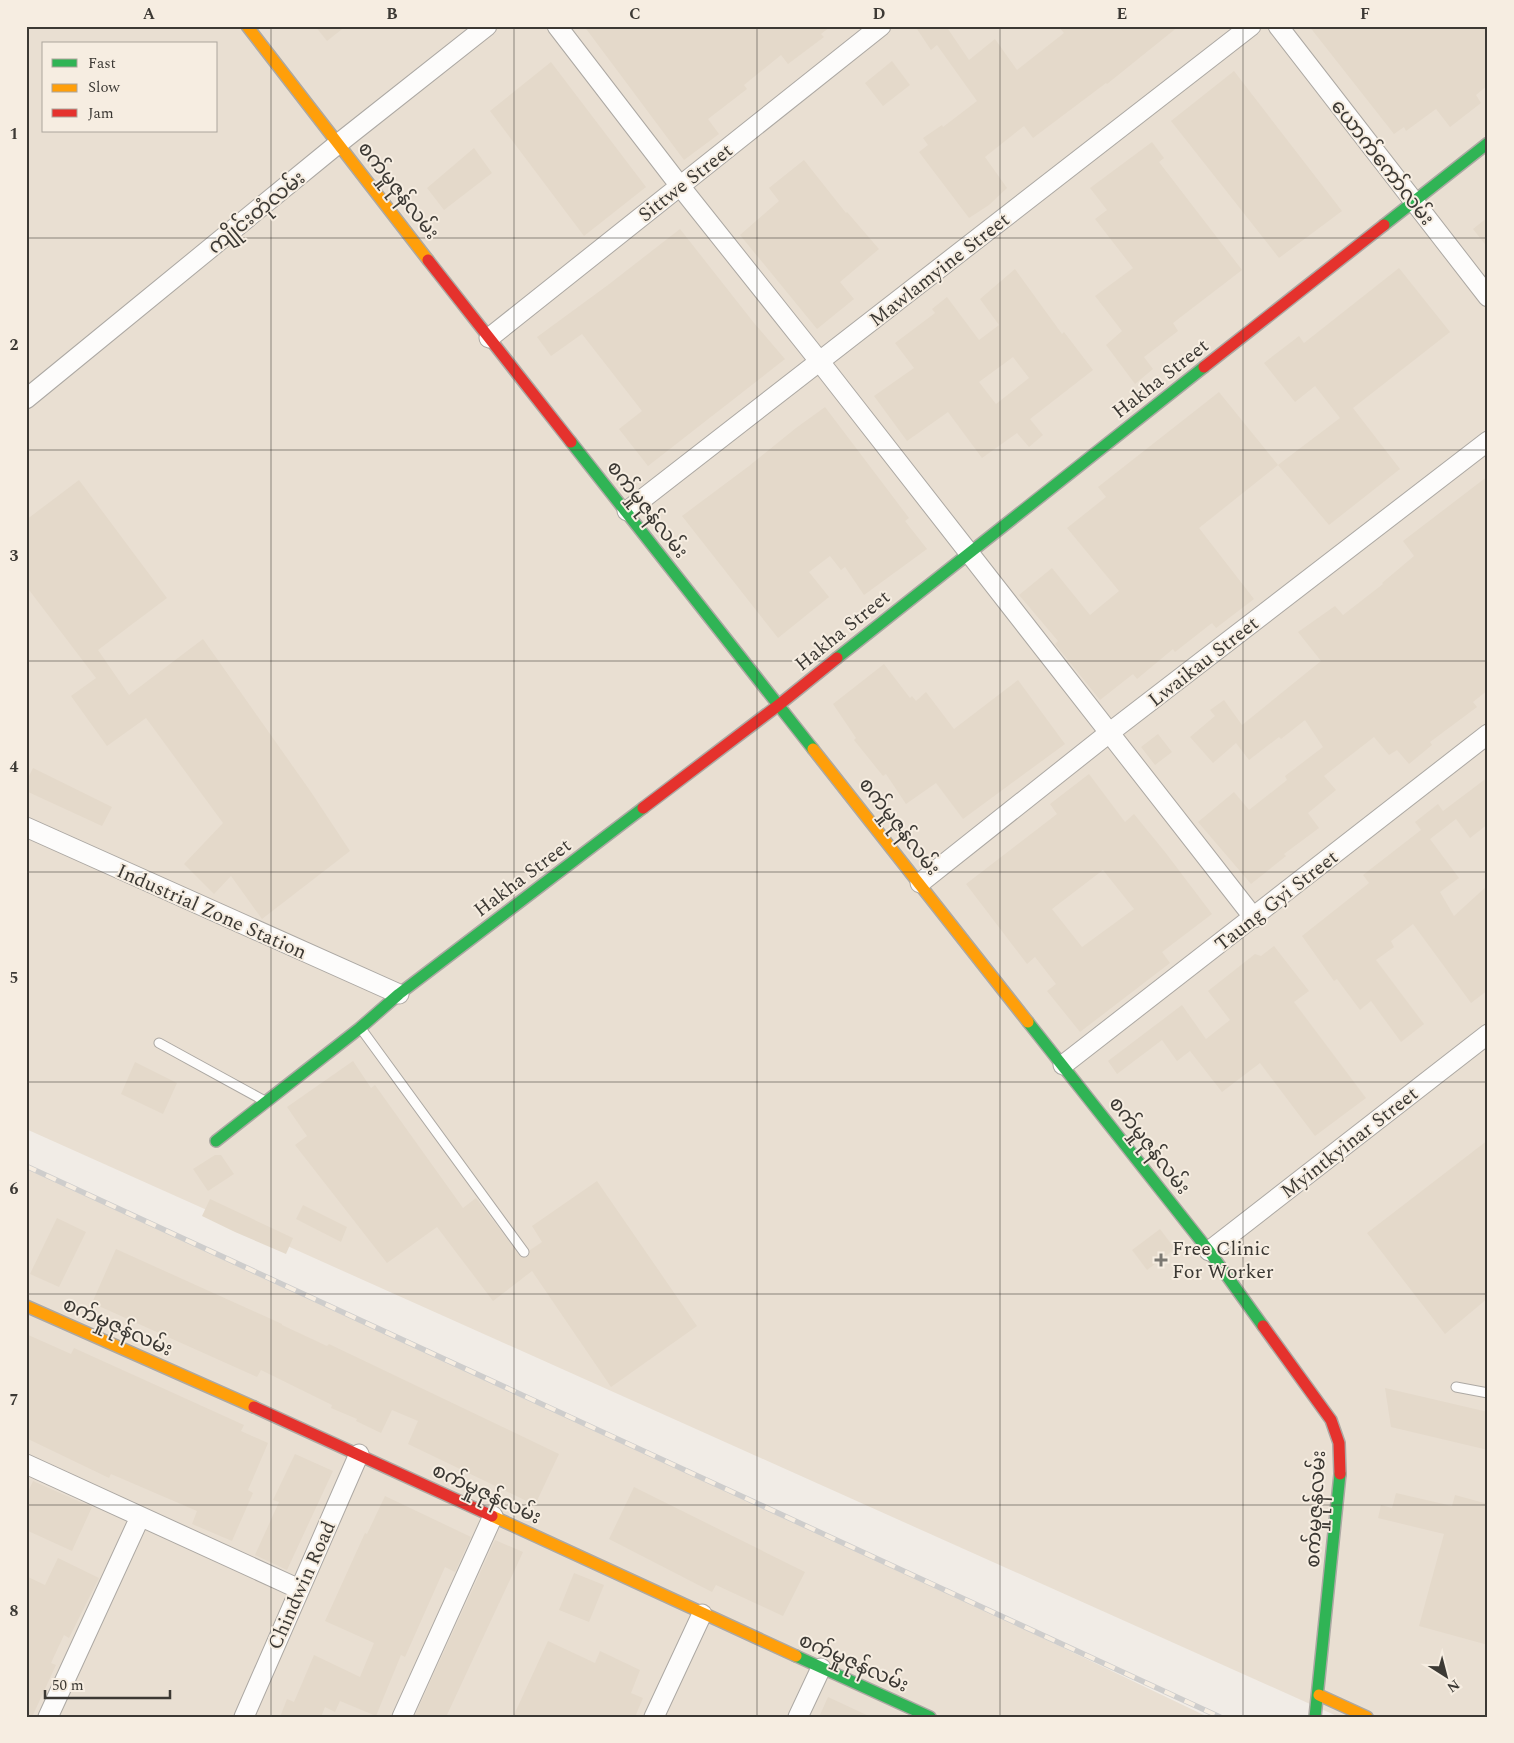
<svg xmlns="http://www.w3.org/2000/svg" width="1514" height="1743" viewBox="0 0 1514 1743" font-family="Spectral,'Noto Sans Myanmar',serif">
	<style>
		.built { fill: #e9dfd2; fill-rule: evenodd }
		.building { fill: #e4d9ca; fill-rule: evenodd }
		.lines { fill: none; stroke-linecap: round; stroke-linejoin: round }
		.lane-casing { stroke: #aca8a3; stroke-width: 11 }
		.street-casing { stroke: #aca8a3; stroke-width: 21 }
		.fast-casing { stroke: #aca8a3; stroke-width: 14 }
		.slow-casing { stroke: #aca8a3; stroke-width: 14 }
		.jam-casing { stroke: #aca8a3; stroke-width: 14 }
		.lane { stroke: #fdfcfb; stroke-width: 9 }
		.street { stroke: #fdfcfb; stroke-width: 19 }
		.fast { stroke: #30b455; stroke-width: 11 }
		.slow { stroke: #ff9f0a; stroke-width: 11 }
		.jam { stroke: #e5322d; stroke-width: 11 }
		.rail-casing { stroke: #cecdcc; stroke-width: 5.5 }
		.rail { stroke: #f6ede1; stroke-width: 4; stroke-dasharray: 11; stroke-linecap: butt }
		.grid { fill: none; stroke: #3c3934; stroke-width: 1; stroke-opacity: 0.55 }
		.poi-dot { fill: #7b7872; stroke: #f6ede1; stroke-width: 2 }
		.labels { text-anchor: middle; stroke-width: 4; stroke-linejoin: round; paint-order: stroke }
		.street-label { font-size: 20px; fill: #3c3934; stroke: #f6ede1 }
		.poi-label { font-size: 20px; fill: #3c3934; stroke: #f6ede1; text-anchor: start }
		.neatline { fill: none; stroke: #3c3934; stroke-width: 2 }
		.grid-label { font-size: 16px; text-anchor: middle; font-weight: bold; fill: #3c3934 }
	</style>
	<rect width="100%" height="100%" fill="#f1ece6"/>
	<path class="built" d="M26,26H1488V1717H1339L26,1129ZM44,44H216V131H44Z
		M26,1166L863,1552L1208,1717H26Z"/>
	<path class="building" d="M315,26H346L327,41Z
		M584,26H831L821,34L824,37L788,64L781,55L744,85L747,89L708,119L719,134L684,160Z
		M915,26H946L969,60L995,39L1017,70L1064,33L1058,26H1179L1107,84L1106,83L1033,138L1024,126L985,157L1007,188L989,205L969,218L919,152L928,145L923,138L942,125L943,127L977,101L937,45L931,50Z
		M1309,26H1484L1488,31V85L1476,95L1481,103L1450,127L1436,109L1406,131L1404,127L1394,134Z
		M892,61L910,85L883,106L865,83Z
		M551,62L646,187L584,236L490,111Z
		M1234,71L1342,211L1279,258L1171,121Z
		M1152,142L1164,158L1159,162L1242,270L1173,323L1178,331L1144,357L1153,369L1135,384L1106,345L1122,331L1095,296L1133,268L1095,219L1107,210L1090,188Z
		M474,148L492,173L444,210L427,188Z
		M804,160L846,213L847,212L879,249L840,282L854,299L817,329L740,235L779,201L769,188Z
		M1488,217V248L1473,229Z
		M680,229L754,323L785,359L648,466L619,429L642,411L582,334L551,356L537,337L608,285Z
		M1399,268L1450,332L1353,408L1400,469L1329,525L1278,465L1340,418L1315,386L1295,402L1264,363L1299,336L1304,343Z
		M1015,269L1062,334L1064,332L1093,370L1030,419L1043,435L1029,447L1017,433L982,458L948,412L907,441L874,396L914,368L895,343L935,313L932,309L947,297L979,340L999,325L980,299ZM1013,357L1029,378L996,404L979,382Z
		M1219,392L1278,465L1199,528L1254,599L1216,628L1212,623L1175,652L1173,649L1137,679L1133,674L1100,700L1055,644L1058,641L1019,595L1052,568L1090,615L1119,591L1067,528L1106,497L1098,487Z
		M825,407L909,518L905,521L927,549L864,595L845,567L841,570L830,556L809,572L829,597L778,638L682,516L749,466L796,428Z
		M1488,476V690L1473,702L1477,707L1430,742L1432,745L1409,764L1397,750L1389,755L1374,737L1324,776L1336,790L1308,813L1319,828L1284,854L1286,856L1251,884L1198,822L1234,792L1249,810L1287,780L1285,776L1323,747L1305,720L1281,739L1279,737L1249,760L1236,743L1213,763L1190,737L1215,716L1210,710L1224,700L1242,725L1321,661L1298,632L1335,606L1343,615L1383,584L1382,583L1414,556L1403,541Z
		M79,480L167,598L98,650L129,695L203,639L311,792L350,851L262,919L231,876L214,894L184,864L223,823L146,718L107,746L71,696L96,678L26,586V520Z
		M884,664L910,698L912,696L916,701L926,692L954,729L1018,680L1065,744L963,819L936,783L906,804L886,774L883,776L854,740L856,738L833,704Z
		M1158,734L1172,752L1155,765L1141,747Z
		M33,768L112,807L102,826L26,791V782Z
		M1089,774L1125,822L1134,814L1165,852L1212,914L1162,952L1170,963L1080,1032L1047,991L1056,984L1035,957L1027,964L966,884L1057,814L1050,804ZM1103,870L1134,909L1082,947L1052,909Z
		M1488,777V824L1470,838L1456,819L1430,839L1459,878L1440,892L1454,916L1488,885V990L1471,1003L1413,924L1391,941L1394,947L1376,960L1424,1024L1401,1042L1371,1001L1360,1010L1337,979L1334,981L1302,936L1369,883L1363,875L1421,830L1415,822L1438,804L1443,811Z
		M1274,946L1309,991L1294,1002L1366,1098L1315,1136L1260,1063L1222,1092L1190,1051L1177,1061L1162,1040L1117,1074L1108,1061L1182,1005L1206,1039L1230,1020L1208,991L1255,954L1261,956Z
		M353,1061L371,1088L375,1085L463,1208L476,1198L521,1257H528L530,1250L542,1242L532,1226L597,1181L697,1326L611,1387L532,1271L493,1301L437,1227L387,1263L295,1145L307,1136L287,1107Z
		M135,1062L177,1083L163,1114L121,1094Z
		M1488,1140V1298L1445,1334L1367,1233Z
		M215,1155H221L234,1174L208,1191L193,1169Z
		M210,1199L293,1238L286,1254L235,1232L202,1216Z
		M303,1205L347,1227L341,1242L296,1219Z
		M57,1218L86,1232L59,1287L30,1274Z
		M1160,1229L1175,1249L1147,1270L1132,1250Z
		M116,1249L282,1324V1325L327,1346L329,1344L559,1454L535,1505L408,1444L418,1421L392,1410L381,1433L356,1421L357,1419L331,1408L332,1405L261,1370L257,1377L92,1303Z
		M26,1334L71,1354L74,1348L244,1425L241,1431L268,1443L248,1490L253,1493L232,1541L192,1524L197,1511L111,1474L109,1478L26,1438Z
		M1385,1388L1488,1412V1450L1391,1427Z
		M295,1454L333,1471L287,1570L255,1555L279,1502L273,1500Z
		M33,1481L92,1507L72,1551L26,1530V1496Z
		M634,1487L805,1572L783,1616L716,1585L712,1592L609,1539Z
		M1396,1493L1452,1506L1455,1495L1488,1504V1645L1419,1626L1444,1534L1378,1518L1381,1505L1392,1508Z
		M385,1496L471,1537L455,1572L445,1567L405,1657L401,1655L376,1716L340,1701L335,1712L325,1707L321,1717H280L287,1699L294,1702L314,1655L360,1677L374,1643L325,1621L365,1533L367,1534Z
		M495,1540L523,1552L446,1717H414Z
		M58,1558L99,1578L69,1638L64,1635L51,1663L56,1665L32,1717H26V1576L45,1585Z
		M574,1573L604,1585L589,1622L559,1610Z
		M548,1641L595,1663L600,1651L640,1670L631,1693L643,1698L635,1717H513Z
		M828,1697L871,1717H819Z"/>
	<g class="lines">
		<defs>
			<path id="lane" d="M362,1030L524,1252
				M159,1043L263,1100
				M1456,1387L1488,1393"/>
			<path id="street" d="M557,26L680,186L820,362L1254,918
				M1278,26L1488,297
				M489,338L881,26
				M26,399L339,143L487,26
				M627,511L1251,26
				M26,827L399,994
				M920,883L1109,733L1488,441
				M1063,1065L1488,734
				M1209,1251L1488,1034
				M26,1464L299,1589
				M48,1717L140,1517
				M244,1717L359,1454
				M402,1717L493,1516
				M654,1717L702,1614
				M798,1717L821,1668"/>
			<path id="fast" d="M1384,225L1488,143
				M571,442L813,749
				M837,658L1204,367
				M1028,1022L1209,1251L1263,1326
				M216,1141L360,1028L399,994L643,808
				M796,1656L930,1717
				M1315,1717L1340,1474"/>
			<path id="slow" d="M247,26L428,260
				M813,749L1028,1022
				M26,1306L254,1407
				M492,1516L796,1656
				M1319,1695L1367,1717"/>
			<path id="jam" d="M428,260L571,442
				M1204,367L1384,225
				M643,808L780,704L837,658
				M1263,1326L1331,1420L1339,1443L1340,1474
				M254,1407L492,1516"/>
		</defs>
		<use href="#lane" class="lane-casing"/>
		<use href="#street" class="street-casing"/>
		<use href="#fast" class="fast-casing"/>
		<use href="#slow" class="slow-casing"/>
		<use href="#jam" class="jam-casing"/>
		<use href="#lane" class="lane"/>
		<use href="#street" class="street"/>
		<use href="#fast" class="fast"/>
		<use href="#slow" class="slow"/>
		<use href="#jam" class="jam"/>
		<defs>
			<path id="rail" d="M26,1166L1220,1717"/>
		</defs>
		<use href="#rail" class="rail-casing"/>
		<use href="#rail" class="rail"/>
	</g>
	<path class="grid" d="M271,26V1717M514,26V1717M757,26V1717M1000,26V1717M1243,26V1717M26,238H1488M26,450H1488M26,661H1488M26,872H1488M26,1082H1488M26,1294H1488M26,1505H1488"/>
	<path class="poi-dot" d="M1158.5 1252.5h5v5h5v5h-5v5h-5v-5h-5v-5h5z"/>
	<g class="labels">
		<g class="street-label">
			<text transform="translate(1383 162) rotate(52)" y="7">ယောက်ကော်လမ်း</text>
			<text transform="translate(685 182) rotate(-38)" y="7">Sittwe Street</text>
			<text transform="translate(399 190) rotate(52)" y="7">စက်မှုဇုန်လမ်း</text>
			<text transform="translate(256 212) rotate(-39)" y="7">ကျိုင်းတုံလမ်း</text>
			<text transform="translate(939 269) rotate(-38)" y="7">Mawlamyine Street</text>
			<text transform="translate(1160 378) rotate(-38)" y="7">Hakha Street</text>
			<text transform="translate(648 509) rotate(52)" y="7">စက်မှုဇုန်လမ်း</text>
			<text transform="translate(842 630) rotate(-39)" y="7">Hakha Street</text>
			<text transform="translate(1203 661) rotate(-38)" y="7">Lwaikau Street</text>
			<text transform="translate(900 826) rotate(52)" y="7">စက်မှုဇုန်လမ်း</text>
			<text transform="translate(522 877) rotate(-37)" y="7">Hakha Street</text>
			<text transform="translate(1276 900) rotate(-38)" y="7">Taung Gyi Street</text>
			<text transform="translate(212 911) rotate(24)" y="7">Industrial Zone Station</text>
			<text transform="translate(1349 1142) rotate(-38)" y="7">Myintkyinar Street</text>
			<text transform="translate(1150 1145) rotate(52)" y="7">စက်မှုဇုန်လမ်း</text>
			<text transform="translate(118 1326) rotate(24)" y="7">စက်မှုဇုန်လမ်း</text>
			<text transform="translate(487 1493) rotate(25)" y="7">စက်မှုဇုန်လမ်း</text>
			<text transform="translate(1315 1509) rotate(-87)" y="7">စက်မှုဇုန်လမ်း</text>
			<text transform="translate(301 1585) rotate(-66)" y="7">Chindwin Road</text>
			<text transform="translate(854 1662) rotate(24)" y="7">စက်မှုဇုန်လမ်း</text>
		</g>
		<g class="poi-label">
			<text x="1172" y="1255">Free Clinic<tspan x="1172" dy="23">For Worker</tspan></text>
		</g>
	</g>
	<rect width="1514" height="1743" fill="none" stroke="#f6ede1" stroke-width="55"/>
	<rect x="42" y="42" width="175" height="90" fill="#f6ede1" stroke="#aca59c"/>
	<rect x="52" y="59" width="25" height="8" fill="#30b455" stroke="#aca59c"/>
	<text x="88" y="68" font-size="15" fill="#3c3934">Fast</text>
	<rect x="52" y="84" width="25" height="8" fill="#ff9f0a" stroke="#aca59c"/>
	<text x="88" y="92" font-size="15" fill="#3c3934">Slow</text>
	<rect x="52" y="109" width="25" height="8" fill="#e5322d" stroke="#aca59c"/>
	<text x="88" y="118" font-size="15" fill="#3c3934">Jam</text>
	<g transform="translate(1446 1676) rotate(144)" stroke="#f6ede1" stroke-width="4" paint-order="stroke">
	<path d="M0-4L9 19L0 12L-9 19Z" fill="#3c3934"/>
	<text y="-8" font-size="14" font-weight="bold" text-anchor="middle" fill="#3c3934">N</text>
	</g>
	<path d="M45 1690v8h125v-8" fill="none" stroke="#3c3934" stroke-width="2.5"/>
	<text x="52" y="1690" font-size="15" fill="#3c3934" stroke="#f6ede1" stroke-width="4" paint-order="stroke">50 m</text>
	<rect x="28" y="28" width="1458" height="1688" class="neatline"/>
	<g class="grid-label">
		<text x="149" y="19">A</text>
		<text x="392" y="19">B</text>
		<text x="635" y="19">C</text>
		<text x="879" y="19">D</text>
		<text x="1122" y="19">E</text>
		<text x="1365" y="19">F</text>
		<text x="14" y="139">1</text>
		<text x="14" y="350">2</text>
		<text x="14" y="561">3</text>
		<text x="14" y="772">4</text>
		<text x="14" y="983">5</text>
		<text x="14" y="1194">6</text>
		<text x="14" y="1405">7</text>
		<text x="14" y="1616">8</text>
	</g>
</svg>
